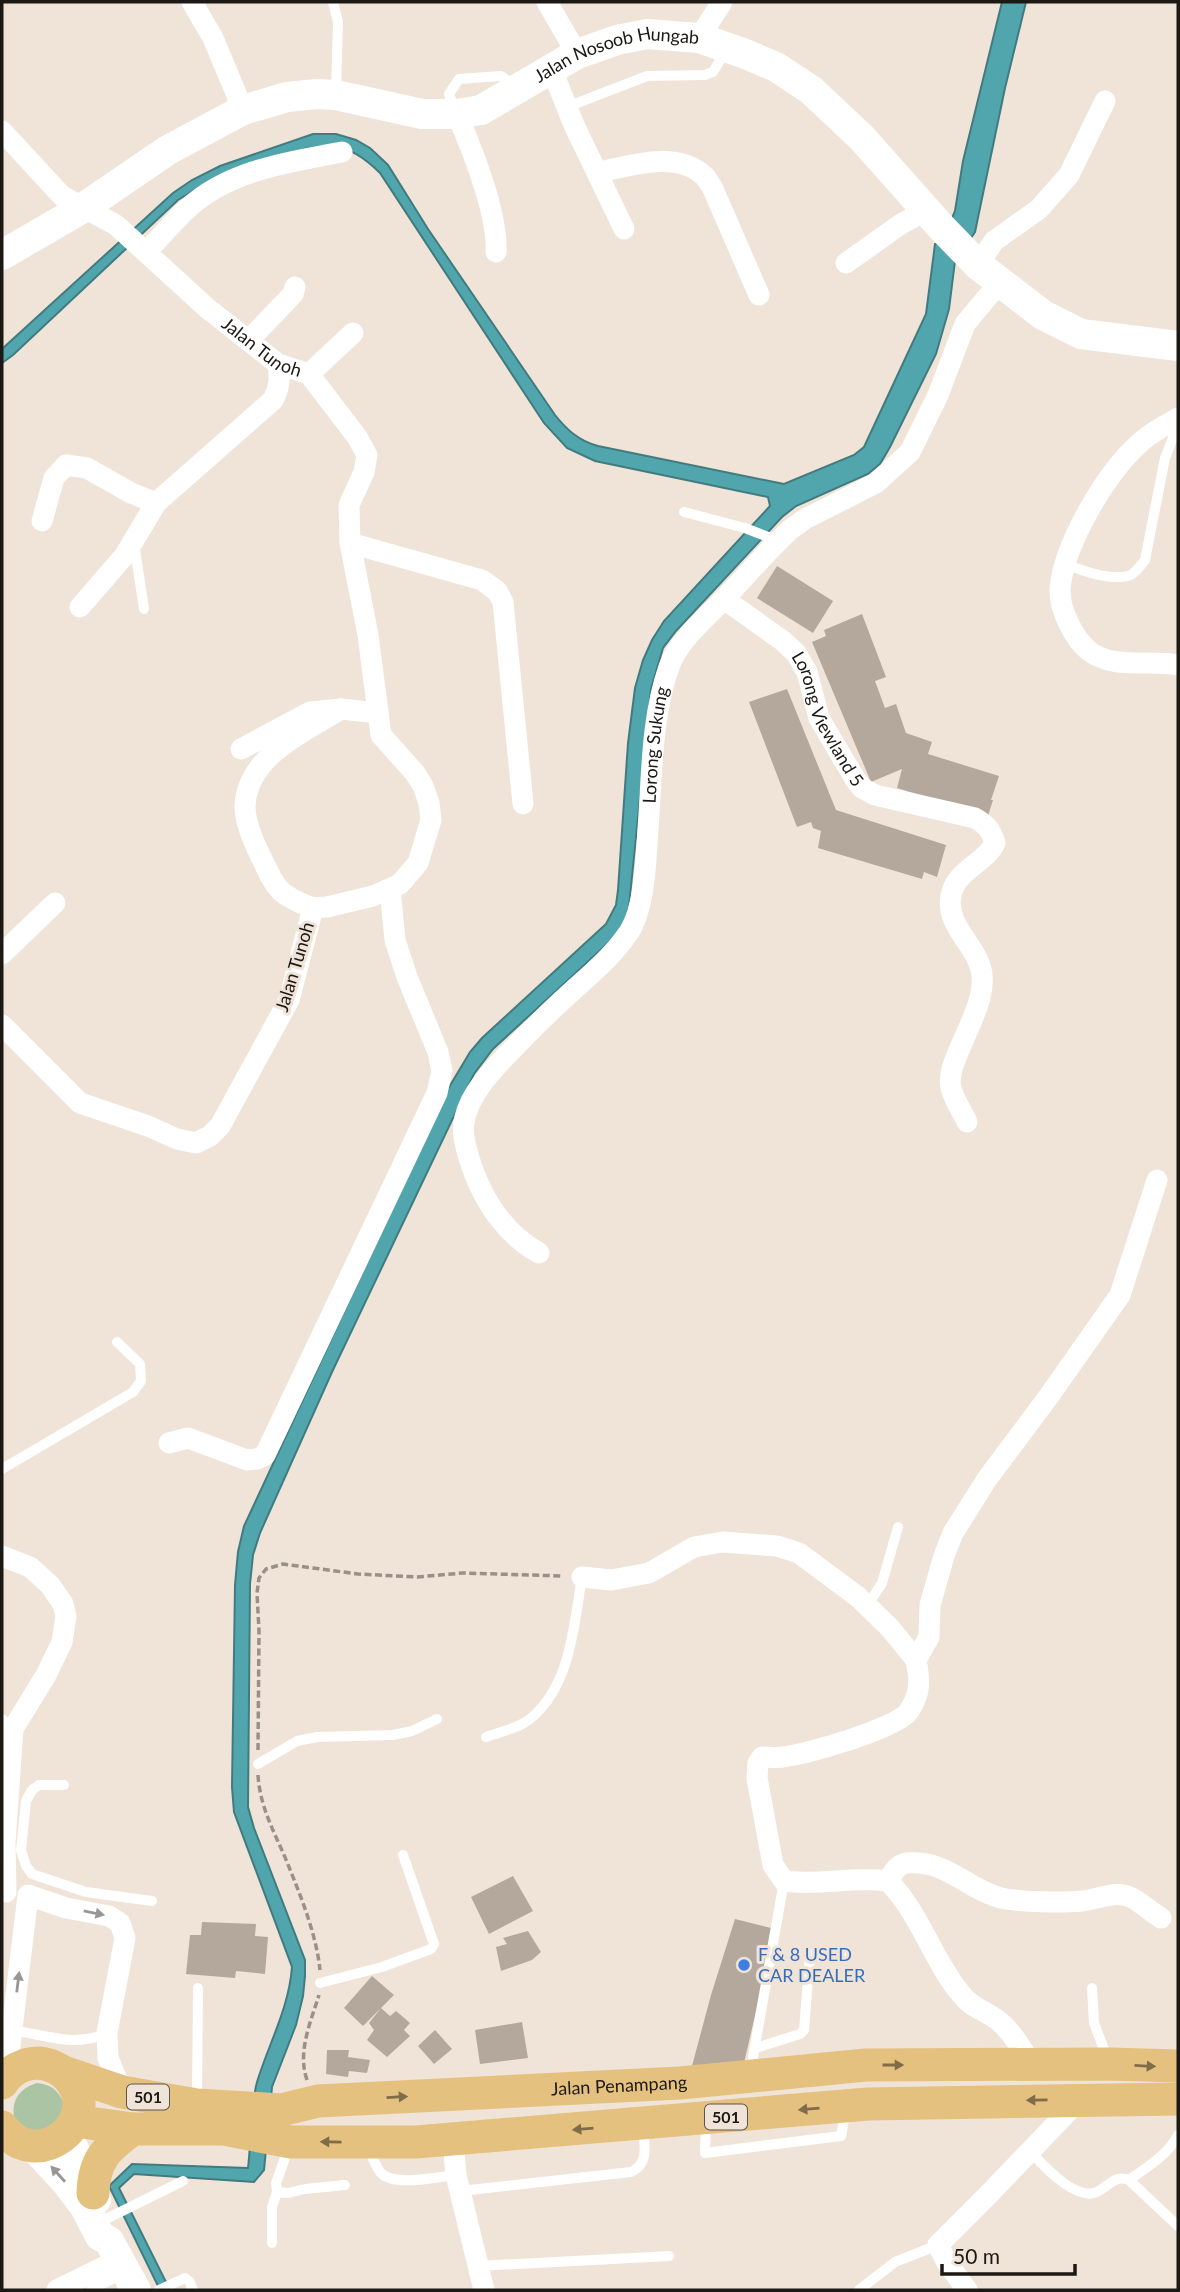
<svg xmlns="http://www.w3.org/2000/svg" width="1180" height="2292" viewBox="0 0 1180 2292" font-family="Lato,sans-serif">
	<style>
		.green { fill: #aac4a4 }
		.water { fill: #51a6ae; stroke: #417b80; stroke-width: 2 }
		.building { fill: #b4a89d }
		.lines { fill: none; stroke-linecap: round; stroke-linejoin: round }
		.path { stroke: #999087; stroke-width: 3.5; stroke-dasharray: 7 3.5; stroke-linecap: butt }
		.service { stroke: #fff; stroke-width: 10 }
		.minor { stroke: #fff; stroke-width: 21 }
		.secondary { stroke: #fff; stroke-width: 30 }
		.primary { stroke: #e4c17e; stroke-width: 33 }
		.oneway { fill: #999795 }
		.oneway2 { fill: #806c49 }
		.shop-dot { fill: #3f7fe0; stroke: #f0e3d7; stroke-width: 2.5 }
		.labels { text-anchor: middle; stroke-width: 6; stroke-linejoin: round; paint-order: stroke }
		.shield { fill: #f0e3d7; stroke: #5c554e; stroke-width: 2 }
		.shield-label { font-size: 16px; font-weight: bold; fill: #1c1814 }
		.street-label { font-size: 18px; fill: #1c1814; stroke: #f0e3d7 }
		.shop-label { font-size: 18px; fill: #366cbe; stroke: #f0e3d7; text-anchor: start }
	</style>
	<rect width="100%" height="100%" fill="#f0e3d7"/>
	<path class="green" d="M37,2083C54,2085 59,2092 66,2108L42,2137L15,2121C10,2102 18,2089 37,2083Z"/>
	<path class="water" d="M1002,2H1026L1005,88L975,232L955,261L949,309L936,354L890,447L880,464L868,474L796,506L782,517L676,631L663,648L651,689L629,906L625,920L617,934L604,947L493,1049L474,1074L332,1372L260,1533L253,1555L250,1584L248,1807L254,1828L305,1960V1976L303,1996L296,2025L272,2087L264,2170L254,2182L134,2174L119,2188L170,2290H160L109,2186L132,2164L248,2168C251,2144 251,2104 257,2082C269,2043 289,2008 292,1967L234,1812L232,1787L235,1585L238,1552L244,1526L448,1089L470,1052L482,1038L606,924L616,905L618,890L628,743L635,688L643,660L652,640L664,621L770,506L768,497L595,461L567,448L544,423L380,173C367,160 352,148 333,146C308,142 238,171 211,180L178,200L13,355L2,363V349L173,193L192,180L220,166L313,134H336L356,140L370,148L388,165L428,229L555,415C567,430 579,441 598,446L784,484L854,455L864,447L926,314L935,244L942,242L955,211L963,161Z"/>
	<path class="building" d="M777,566L833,601L813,633L757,598Z
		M862,614L886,677L875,681L885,708L896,704L906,733L932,742L928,754L999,776L991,800H993L988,816L897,788L902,769L871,782L812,642L826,636L824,630Z
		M787,689L836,810L946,845L937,877L924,872L922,879L818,848L821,831L813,828L811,822L797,827L749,702Z
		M513,1876L533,1911L489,1934L471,1897Z
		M735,1919L775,1929L744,2063L692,2066L711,1995Z
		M202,1922L256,1924L255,1936L268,1937L265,1974L236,1971L235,1978L186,1974L190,1935H201Z
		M528,1931L541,1952L532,1960L501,1971L496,1947L507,1944L503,1938Z
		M372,1976L394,1995L363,2026L344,2008Z
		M381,2008L390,2016L396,2011L410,2023L404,2030L410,2036L387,2057L367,2040L374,2030L369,2023Z
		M522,2022L528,2058L480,2064L475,2030Z
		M435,2030L452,2049L434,2064L418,2046Z
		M327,2050H349L348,2057L370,2060L367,2073L349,2071L348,2077L326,2074Z"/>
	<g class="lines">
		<path class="path" d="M258,1750L259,1631L257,1593L259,1578L266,1569L283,1564L358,1574L417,1577L463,1573L563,1576
			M258,1775C260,1808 275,1833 287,1862C301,1897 316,1933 320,1970
			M307,2080C297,2052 311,2021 319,1995"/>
		<path class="service" d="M333,2L338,22L336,92
			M567,107L647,76L705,75L713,72L726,50
			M455,110L449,94L459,79L501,76L517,87
			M684,512L745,528L778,541
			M134,543L144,609
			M1064,564C1082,570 1109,581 1128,576C1135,574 1140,566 1145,560L1165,458L1178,425
			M2,1469L133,1392L141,1381L140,1364L117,1342
			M867,1606L882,1583L898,1527
			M2,1719L13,1729
			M486,1737C500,1732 520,1728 531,1718C571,1685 574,1624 582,1577
			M258,1764L297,1741L317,1737L393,1735L412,1731L437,1719
			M64,1785H39L32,1790L26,1801L21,1850L26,1866L32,1874L86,1892L152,1901
			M320,1983L382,1967L431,1949L434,1944L403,1855
			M1092,1988L1094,2023L1108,2060
			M8,2030C43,2033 73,2049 107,2033
			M756,2048L800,2034L804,2030L810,1954L848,1953
			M753,2072V2057L784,1881
			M197,2101L198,1988
			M706,2120L705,2153L841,2136L846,2109
			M369,2148C372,2156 375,2166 381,2173C394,2187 437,2177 456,2175
			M1030,2152C1045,2166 1063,2188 1084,2193C1104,2198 1110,2172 1129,2180C1147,2167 1168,2155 1178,2135
			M1129,2180L1178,2226
			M460,2191L631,2172C650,2163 644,2145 643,2127
			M277,2192L288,2193L305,2189L345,2185
			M106,2219L183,2181
			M272,2243V2207L277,2192L276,2183L290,2144
			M477,2266L669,2256
			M91,2290L124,2273
			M159,2290L185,2278L189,2281L193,2290
			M859,2290L895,2262L938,2245"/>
		<g class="minor">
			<path d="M192,2L213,38L243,110"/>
			<path d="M547,2L577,54"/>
			<path d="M699,38L722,2"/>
			<path d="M552,70L574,125L624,229"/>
			<path d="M457,114C472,149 498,215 496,252"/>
			<path id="s1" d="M2,131L62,196L116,225L207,308L278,364L309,374L357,437L367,455L364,472L349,505L350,543L368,635L381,735L415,773L423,786L429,803L431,820L418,863L400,884L373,896L327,907L313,908L289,1000L220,1126L210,1136L196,1143L177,1139L148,1126L80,1103L2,1025"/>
			<path d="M599,172C630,166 676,150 703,175C707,178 710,184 713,189L759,295"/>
			<path d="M146,252C160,238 173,222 187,209C229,170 289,162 342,152"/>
			<path d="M846,263L901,224L927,210"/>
			<path d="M978,265L994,241L1039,209L1069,175L1105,101"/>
			<path d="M249,340L293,294L295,287"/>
			<path d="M309,374L353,333"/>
			<path d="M1178,418C1166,425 1152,432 1142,441C1107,471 1064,543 1060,589C1059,609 1074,639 1089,651C1114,670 1150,659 1178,665"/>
			<path d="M42,521L54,478L66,465L87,468L131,493L156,503"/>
			<path d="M350,543L482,580L497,591L503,602L523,804"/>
			<path id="s2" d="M724,599L783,641L796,653L807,672L819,718L855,779L862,788L875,795L975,818C987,825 991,830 995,843C985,864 955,870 951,896C945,927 979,946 982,975C986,1012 944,1062 951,1088C954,1100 962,1111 967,1122"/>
			<path d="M80,607L125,555L156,503L273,400C280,387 280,378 278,364"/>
			<path d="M241,749L310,712L341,709L378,713"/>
			<path d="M313,908C278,895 276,889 261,857C254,843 245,822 245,806C247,756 304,732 341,709"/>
			<path d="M2,954L55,903"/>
			<path id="s3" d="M539,1253C502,1232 481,1197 469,1158C465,1144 461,1131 465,1117C471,1093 490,1073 506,1056C527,1034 548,1013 570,993C591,974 613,956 629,932C645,907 646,859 648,829C652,776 651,718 669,667C679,639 705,619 725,598C747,575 767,551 791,529L805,519L876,483L910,452L938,395L965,324L999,283"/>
			<path d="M169,1443L188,1438L247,1460L257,1459L265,1455L437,1093L442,1071L438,1052L407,977L395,940L390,889"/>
			<path d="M2,1556L30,1567L50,1585L63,1604L66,1616L62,1642L46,1675L13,1729L5,1843L6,1892"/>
			<path d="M582,1577L611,1580L649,1573L694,1547L723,1542L777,1546L799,1553L858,1597L890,1628L916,1660"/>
			<path d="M888,1881C893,1873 897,1864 907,1863C948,1860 966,1889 1001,1898C1020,1902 1062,1903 1082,1901C1097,1900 1114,1890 1130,1897C1141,1902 1151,1912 1161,1918"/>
			<path d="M1032,2065C1023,2051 1013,2033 1000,2022C987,2011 971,2008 961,1994C932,1959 920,1913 888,1881C853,1876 818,1886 784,1881L773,1865L757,1778L758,1763L762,1757C769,1757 776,1758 783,1757C806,1754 897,1729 909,1711C921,1693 920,1680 916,1660L929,1637L930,1605L944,1556L953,1533L987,1479L1049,1396L1120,1295L1157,1180"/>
			<path d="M9,2074L8,2062L28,1895L66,1908L109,1916L120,1923L125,1938L107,2033L108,2058L122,2092"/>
			<path d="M453,2141L456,2175L484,2290"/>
			<path d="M57,2290L120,2259"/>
			<path d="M967,2290L946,2261L938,2245L990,2193L1080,2099"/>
		</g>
		<g class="secondary">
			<path id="s4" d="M2,255L83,208L168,150L243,110L287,97L317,94L336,95L422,114H457L481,110L577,54L617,40L647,34L699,38L743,53L776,67L811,90L862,138L942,228L978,265L1043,315L1081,334L1178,346"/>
			<path d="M67,2133L96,2200"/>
			<path d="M33,2146L66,2182L85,2207L100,2236L109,2241L136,2290"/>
		</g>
		<g class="primary">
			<path id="s5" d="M63,2072L122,2092L197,2105L281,2110L318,2101L680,2083L866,2065L1109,2064L1178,2066"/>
			<path d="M2,2083C10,2070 24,2063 39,2063C50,2064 60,2069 68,2077C106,2120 36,2176 2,2127"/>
			<path d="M75,2121L133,2129H224L291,2142H416L868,2104L1178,2099"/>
			<path d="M93,2193C94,2159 107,2148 133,2129"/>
		</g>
	</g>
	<defs><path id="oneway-solid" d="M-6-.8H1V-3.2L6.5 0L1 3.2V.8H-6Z" transform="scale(1.75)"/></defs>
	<g class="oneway">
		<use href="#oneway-solid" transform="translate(94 1913) rotate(11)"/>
		<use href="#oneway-solid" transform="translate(18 1982) rotate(-83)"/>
		<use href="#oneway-solid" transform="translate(58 2174) rotate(-132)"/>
	</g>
	<g class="oneway2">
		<use href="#oneway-solid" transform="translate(893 2065)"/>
		<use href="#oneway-solid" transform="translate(1145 2066) rotate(3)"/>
		<use href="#oneway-solid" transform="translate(397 2097) rotate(-3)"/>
		<use href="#oneway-solid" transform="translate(1037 2100) rotate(179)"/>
		<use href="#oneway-solid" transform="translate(809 2109) rotate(175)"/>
		<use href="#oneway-solid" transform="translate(583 2129) rotate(175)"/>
		<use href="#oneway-solid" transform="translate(331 2142) rotate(-179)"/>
	</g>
	<circle class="shop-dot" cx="744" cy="1965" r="7"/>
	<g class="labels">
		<g class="shield">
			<rect x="127" y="2084.5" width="42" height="25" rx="5"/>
			<rect x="705" y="2104.5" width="42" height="25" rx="5"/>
		</g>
		<g class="shield-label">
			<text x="148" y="2103">501</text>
			<text x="726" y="2123">501</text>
		</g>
		<g class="street-label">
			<text dy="6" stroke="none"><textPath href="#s4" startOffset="674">Jalan Nosoob Hungab</textPath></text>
			<text dy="6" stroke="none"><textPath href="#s1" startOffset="341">Jalan Tunoh</textPath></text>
			<text dy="6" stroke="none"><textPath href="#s2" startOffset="164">Lorong Viewland 5</textPath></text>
			<text dy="6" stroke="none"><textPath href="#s3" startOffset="602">Lorong Sukung</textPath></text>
			<text transform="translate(295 967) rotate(-73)" y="6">Jalan Tunoh</text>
			<text dy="6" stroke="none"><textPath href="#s5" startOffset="562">Jalan Penampang</textPath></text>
		</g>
		<g class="shop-label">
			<text x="758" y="1961">F &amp; 8 USED<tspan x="758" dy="21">CAR DEALER</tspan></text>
		</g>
	</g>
	<rect width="1180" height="2292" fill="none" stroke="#1c1814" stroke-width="7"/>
	<path d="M942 2264v10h133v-10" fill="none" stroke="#1c1814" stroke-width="3.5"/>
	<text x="953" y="2264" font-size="21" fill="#1c1814" stroke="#f0e3d7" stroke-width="5" paint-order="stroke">50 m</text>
</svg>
